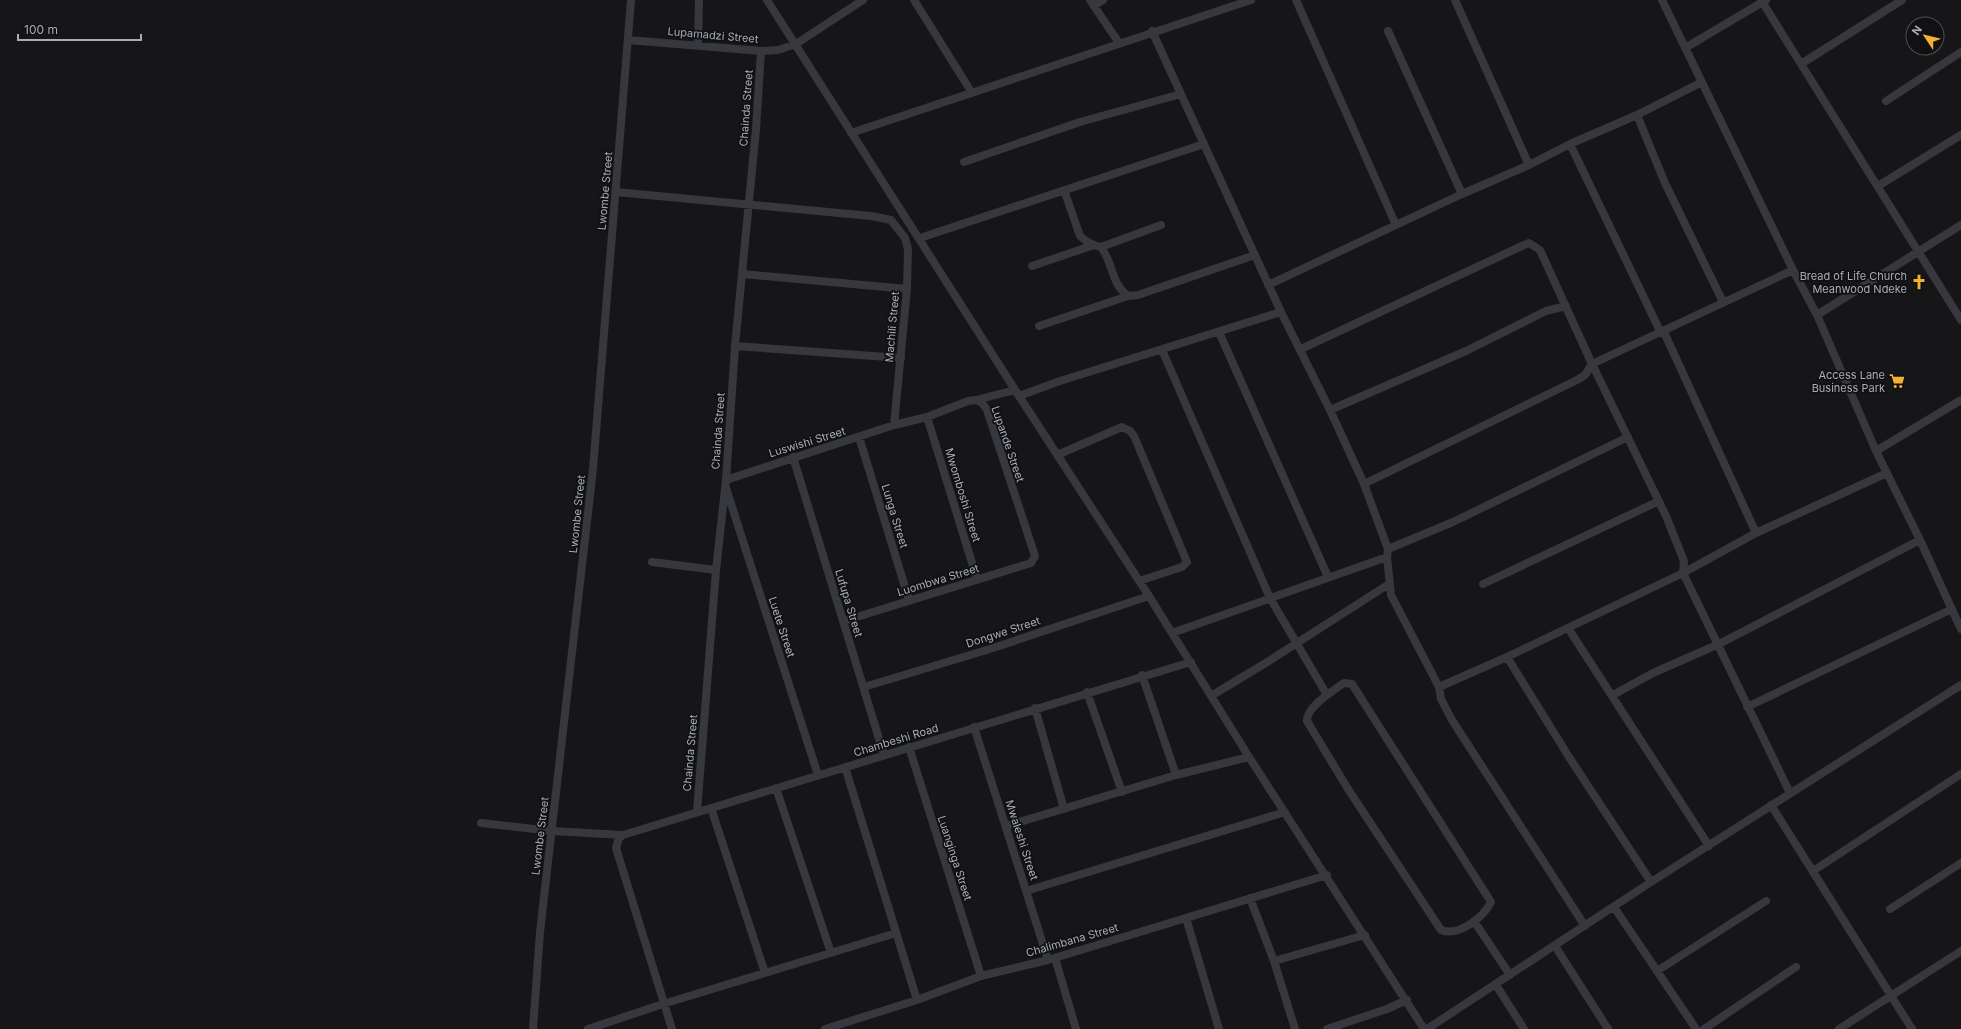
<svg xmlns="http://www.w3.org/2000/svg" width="1961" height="1029" viewBox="0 0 1961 1029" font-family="Inter,sans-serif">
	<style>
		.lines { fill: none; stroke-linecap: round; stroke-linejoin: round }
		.minor { stroke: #37383d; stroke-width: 8 }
		.labels { text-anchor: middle; stroke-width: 3.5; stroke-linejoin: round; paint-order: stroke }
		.street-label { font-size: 11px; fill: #a8adb8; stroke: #111113 }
		.poi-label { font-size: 11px; fill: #a8adb8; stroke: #111113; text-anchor: end }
	</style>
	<rect width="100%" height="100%" fill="#161618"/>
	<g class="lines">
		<path class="minor" d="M767,0L1019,396L1149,596L1249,757L1424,1029
			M914,0L972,93
			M1090,0L1119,43
			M1296,0L1396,225
			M1455,0L1529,165
			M1662,0L1793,270L1817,315L1876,451L1920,540L1961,629
			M1761,0L1961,320
			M1094,6L1103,0
			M1152,31L1281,312L1330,410L1364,484L1388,549L1387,557L1391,595L1439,687L1441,699L1452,720L1585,926
			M1388,31L1462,194
			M628,40L761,51L778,50L796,44L863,0
			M698,45L699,0
			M1685,48L1766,0
			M1801,64L1902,0
			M1886,101L1961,52
			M1637,115L1665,183L1723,302
			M851,133L1251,0
			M1570,144L1661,333
			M964,162L1080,122L1181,94
			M1878,186L1961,135
			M1064,190L1080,236C1086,242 1092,245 1101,247L1161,225
			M616,192L871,216L891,220L905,238L908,249L907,289L894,425
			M920,238L1204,144
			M1101,247C1113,262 1111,284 1128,296
			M1032,266L1094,245
			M742,274L907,289
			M1268,285L1462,194L1529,165L1570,144L1637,115L1702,82
			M1817,315L1961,225
			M1039,326L1128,296L1138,295L1255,255
			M1219,332L1328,577
			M1664,332L1756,533
			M735,346L901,358
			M1301,349L1524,245L1529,243L1540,250L1592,364L1666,516L1684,561L1683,573L1790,793
			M1162,350L1270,598L1327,695
			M1019,396L1060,381L1281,312
			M976,400L1015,390
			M1330,410L1466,351L1546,311L1566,306
			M927,417L977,579
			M859,437L909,600
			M1876,451L1961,400
			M1057,455L1122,427L1130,431L1134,436L1187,562L1182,567L1139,581
			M793,457L884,755
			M726,480L894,425L927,417L968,401L976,400L982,403L987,410L1035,556L1031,563L844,621
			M1364,484L1577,380L1585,375L1592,364L1793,270
			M726,488L818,775
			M1388,549L1453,522L1628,437
			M652,562L716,570
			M1483,584L1659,501
			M1568,628L1709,846
			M1172,633L1387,557
			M1507,657L1569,757L1651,882
			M1142,675L1176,775
			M1344,683L1352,684L1491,902C1483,918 1458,937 1441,930L1348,789L1307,721C1306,707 1334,690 1344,683Z
			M864,687L990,649L1149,596
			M1439,687L1507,657L1683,573L1756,533L1887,473
			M1087,692L1122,792
			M1613,695L1653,673L1719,644L1920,540
			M1211,696L1269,661L1389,584
			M1747,707L1952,609
			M1035,708L1064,809
			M974,727L1048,960
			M909,747L981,976
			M845,767L917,1000
			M776,788L831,953
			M1771,805L1912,1029
			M711,808L765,973
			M697,812L716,570L726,480L735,346L756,129L761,51
			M481,823L552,831L623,835
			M1006,826L1176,775L1249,757
			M1813,871L1961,774
			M1026,891L1285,812
			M1250,898L1274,961
			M1614,907L1696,1029
			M1890,909L1961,863
			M1186,918L1219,1029
			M1474,921L1510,975
			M1555,946L1608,1029
			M1055,958L1076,1029
			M1657,971L1766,901
			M1496,985L1524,1029
			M533,1029L540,932L593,469L631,0
			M588,1029L663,1004L896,933
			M672,1029L616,848L619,838L623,835L1191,662
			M825,1029L917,1000L981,976L1048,960L1327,875
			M1295,1029L1274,961L1365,935
			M1327,1029L1387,1009L1407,1000
			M1427,1029L1651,882L1961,685
			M1704,1029L1796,967
			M1839,1029L1961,951"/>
	</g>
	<defs>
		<symbol id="church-bare" viewBox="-9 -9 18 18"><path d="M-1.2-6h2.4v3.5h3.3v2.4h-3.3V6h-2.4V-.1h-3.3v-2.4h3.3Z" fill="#f2b134" stroke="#111113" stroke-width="2.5" paint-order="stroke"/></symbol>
		<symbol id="supermarket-bare" viewBox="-9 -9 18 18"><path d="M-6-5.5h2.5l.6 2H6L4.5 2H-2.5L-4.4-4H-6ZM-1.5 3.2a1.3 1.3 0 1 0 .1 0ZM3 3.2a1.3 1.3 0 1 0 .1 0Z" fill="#f2b134" stroke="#111113" stroke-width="2.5" paint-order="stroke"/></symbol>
	</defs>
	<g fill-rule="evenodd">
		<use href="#church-bare" x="1908" y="271" width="22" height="22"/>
		<use href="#supermarket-bare" x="1886" y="370" width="22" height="22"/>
	</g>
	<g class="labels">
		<g class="street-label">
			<text transform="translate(713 35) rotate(5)" y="4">Lupamadzi Street</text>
			<text transform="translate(746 108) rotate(-86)" y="4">Chainda Street</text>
			<text transform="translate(605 191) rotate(-85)" y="4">Lwombe Street</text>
			<text transform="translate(892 327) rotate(-85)" y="4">Machili Street</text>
			<text transform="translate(718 431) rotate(-86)" y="4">Chainda Street</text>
			<text transform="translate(807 442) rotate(-17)" y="4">Luswishi Street</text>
			<text transform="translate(1008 444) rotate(71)" y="4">Lupande Street</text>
			<text transform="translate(963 495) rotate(73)" y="4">Mwomboshi Street</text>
			<text transform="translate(577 514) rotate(-84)" y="4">Lwombe Street</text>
			<text transform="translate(895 516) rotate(73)" y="4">Lunga Street</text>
			<text transform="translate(938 580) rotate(-17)" y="4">Luombwa Street</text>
			<text transform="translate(849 603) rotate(73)" y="4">Lufupa Street</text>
			<text transform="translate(782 627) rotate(72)" y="4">Luete Street</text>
			<text transform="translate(1003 632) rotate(-18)" y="4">Dongwe Street</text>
			<text transform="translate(896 740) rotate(-17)" y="4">Chambeshi Road</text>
			<text transform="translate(690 753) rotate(-85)" y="4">Chainda Street</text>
			<text transform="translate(540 836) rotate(-83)" y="4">Lwombe Street</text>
			<text transform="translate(1022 840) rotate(72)" y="4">Mwaleshi Street</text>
			<text transform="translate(955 858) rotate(72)" y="4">Luanginga Street</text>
			<text transform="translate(1072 940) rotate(-16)" y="4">Chalimbana Street</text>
		</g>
		<g class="poi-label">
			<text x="1907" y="280">Bread of Life Church<tspan x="1907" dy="13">Meanwood Ndeke</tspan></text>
			<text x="1885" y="379">Access Lane<tspan x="1885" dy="13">Business Park</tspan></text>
		</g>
	</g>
	<g transform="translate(1925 36) rotate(305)"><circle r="19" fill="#111113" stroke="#4d4f55"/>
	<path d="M0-3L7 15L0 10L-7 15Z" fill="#f2b134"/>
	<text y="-6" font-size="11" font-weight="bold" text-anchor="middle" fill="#a8adb8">N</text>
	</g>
	<path d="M18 34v6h123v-6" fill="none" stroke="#a8adb8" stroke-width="2"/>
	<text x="24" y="34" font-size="12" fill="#a8adb8" stroke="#111113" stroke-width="3" paint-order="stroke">100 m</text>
</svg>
